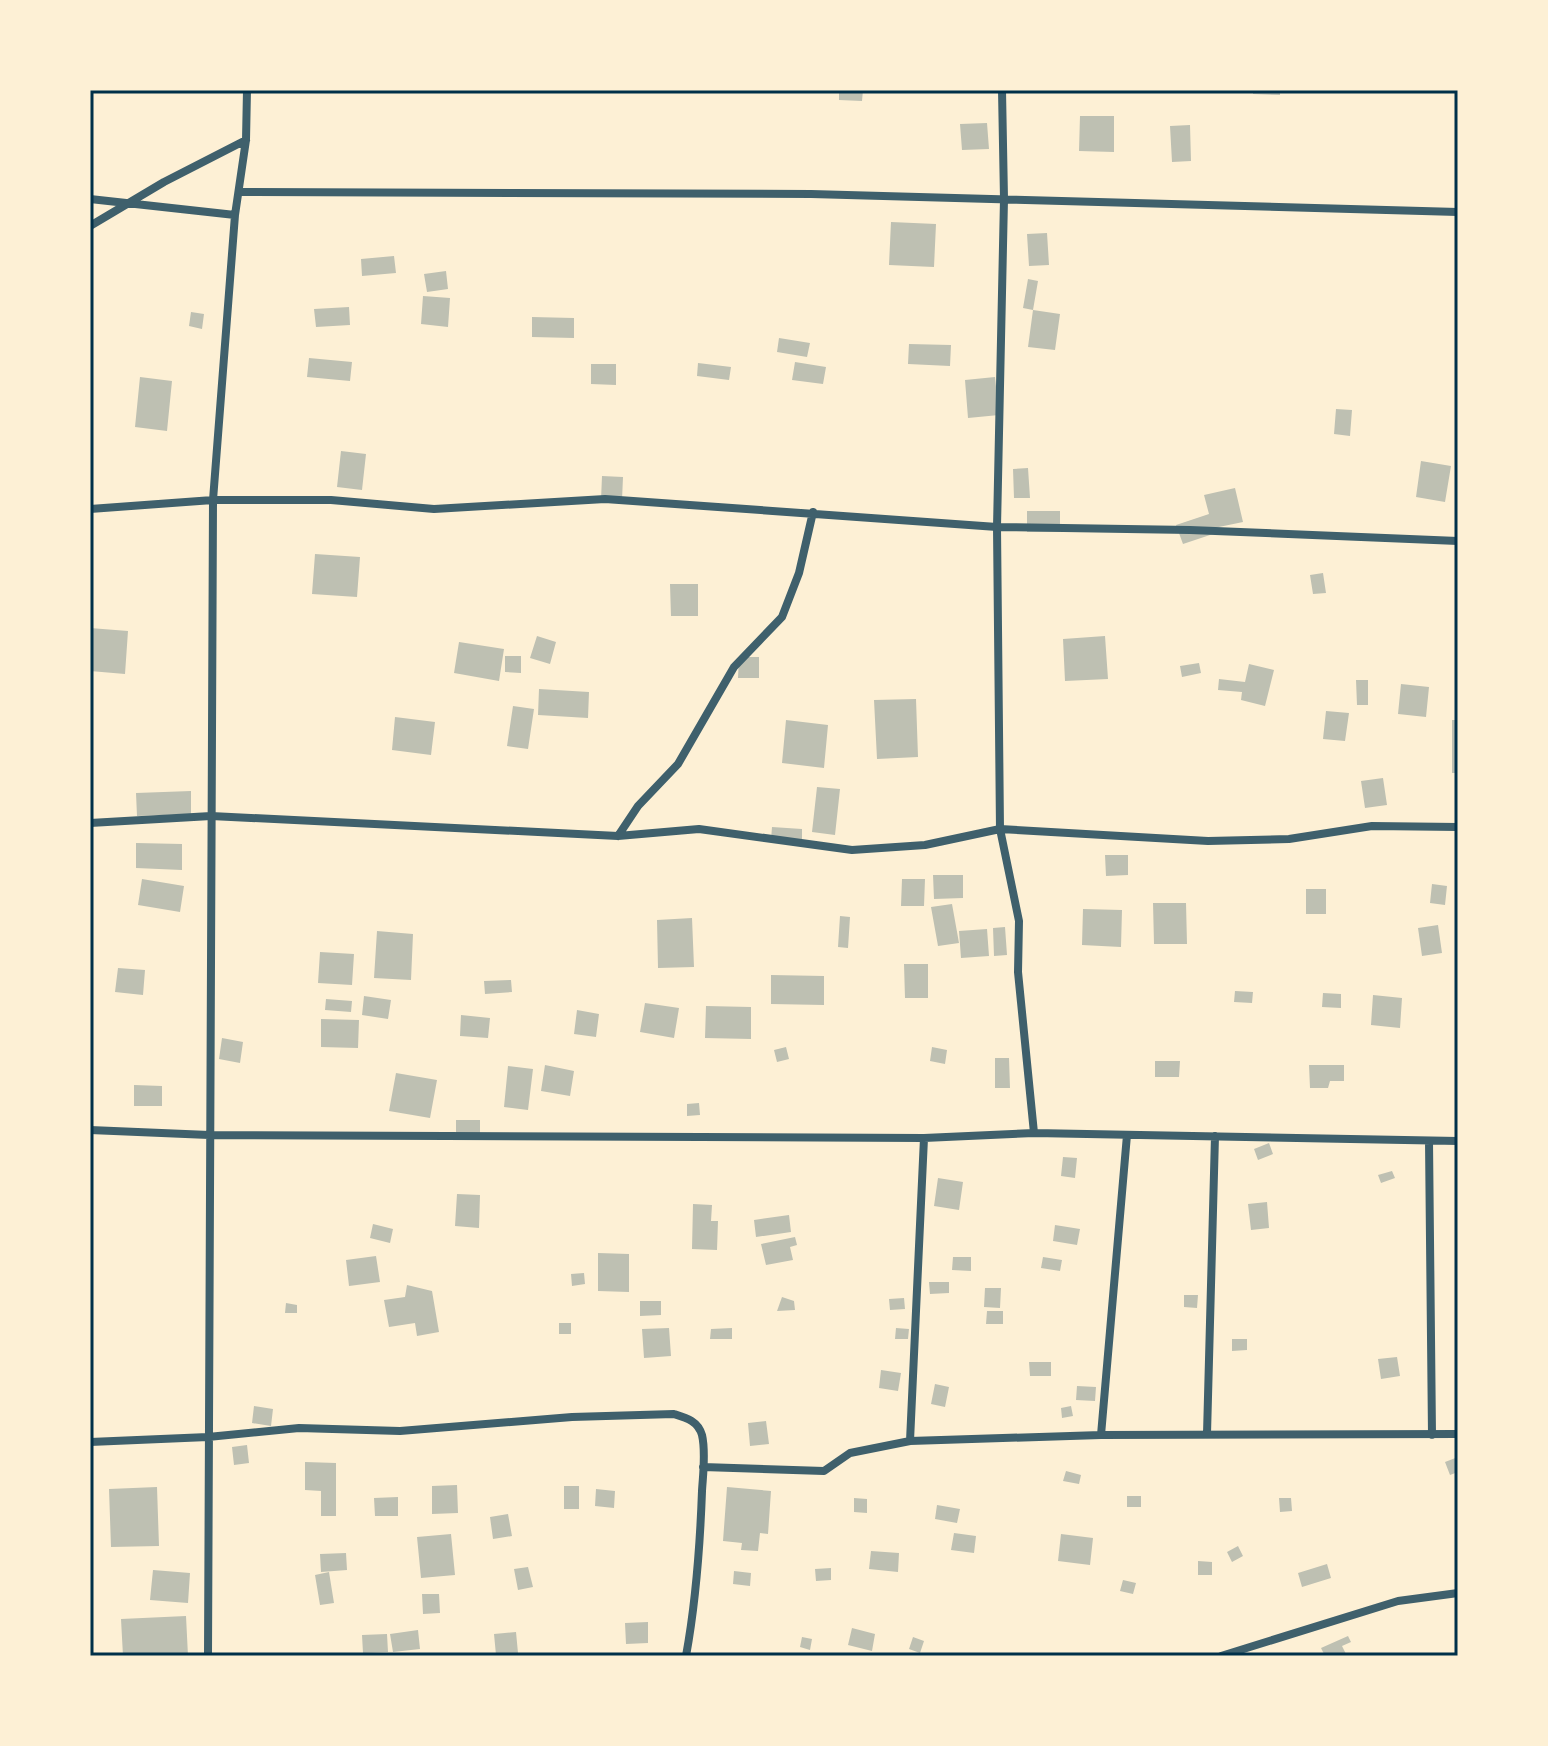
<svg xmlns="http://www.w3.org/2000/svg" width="1548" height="1746" viewBox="0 0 1548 1746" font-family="'Varela Round',sans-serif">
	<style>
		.building { fill: #bec0b2 }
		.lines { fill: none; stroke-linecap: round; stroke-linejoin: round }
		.minor { stroke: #3f606c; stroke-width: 8 }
		.neatline { fill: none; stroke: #003049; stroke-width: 3 }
	</style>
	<rect width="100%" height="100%" fill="#fdf0d5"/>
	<path class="building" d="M839,90H863L862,101L839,100Z
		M911,90H979V93H911Z
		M1253,90H1280V95L1253,94Z
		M1080,116H1114V152L1079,151Z
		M987,123L989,149L962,150L960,124Z
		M1190,125L1191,161L1172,162L1170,126Z
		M891,222L936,224L934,267L889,265Z
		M1047,233L1049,265L1029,266L1027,234Z
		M394,256L396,273L362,276L361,259Z
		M446,271L448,289L427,292L424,274Z
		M1028,279L1038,281L1033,310L1023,308Z
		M423,296L450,298L448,327L421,324Z
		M349,307L350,325L316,327L314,309Z
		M1033,310L1060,314L1055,350L1028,347Z
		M191,312L204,314L202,329L189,326Z
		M532,317L574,318V338L532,337Z
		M779,338L810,343L807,357L777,352Z
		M909,344L951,345L950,366L908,364Z
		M309,358L352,362L350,381L307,377Z
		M795,362L826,367L823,384L792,380Z
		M698,363L731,367L729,380L697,376Z
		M591,364H616V385L591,384Z
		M140,377L172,381L167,431L135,427Z
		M995,377L999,415L968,418L965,380Z
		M1336,409L1352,410L1350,436L1334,434Z
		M341,451L366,454L362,490L337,487Z
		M1421,461L1451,466L1445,502L1416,497Z
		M1028,468L1030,498H1014L1013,469Z
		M602,476L623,477L622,500H601Z
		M1235,488L1243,522L1214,528L1216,533L1183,544L1176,525L1209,514L1204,495Z
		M1027,511H1060V532H1027Z
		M315,554L360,557L357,597L312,594Z
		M1323,573L1326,593L1313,594L1310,575Z
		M670,584H698V616H671Z
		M90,628L128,631L125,674L90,671Z
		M537,636L556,642L550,664L530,658Z
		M1105,636L1108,679L1065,681L1063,639Z
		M459,642L504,649L499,681L454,673Z
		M505,656H521V673L505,672Z
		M739,657H759V678H738Z
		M1199,663L1201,673L1182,677L1180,666Z
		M1249,664L1274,670L1265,706L1241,700L1242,692L1218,690L1219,679L1245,682Z
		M1356,680H1368V705H1357Z
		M1401,684L1429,687L1426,717L1398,714Z
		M539,689L589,692L588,718L538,715Z
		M916,699L918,757L877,759L874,700Z
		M513,706L534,709L528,749L507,746Z
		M1326,711L1349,713L1345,741L1323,739Z
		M395,717L435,722L431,755L392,750Z
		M786,720L828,725L824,768L782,763Z
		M1452,720H1458V773H1452Z
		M1383,778L1387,805L1365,808L1361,781Z
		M817,787L840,789L835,835L812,832Z
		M191,791V814L137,816L136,793Z
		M772,827L802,829V842L771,840Z
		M136,843L182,844V870L136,868Z
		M1105,855H1128V875L1106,876Z
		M933,875H963V898L934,899Z
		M142,879L184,886L180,912L138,905Z
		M902,879H925L924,906H901Z
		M1432,884L1447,886L1445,905L1430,903Z
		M1306,889H1326V914H1306Z
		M1153,903H1186L1187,944H1154Z
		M952,904L959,943L938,946L931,907Z
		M1083,909L1122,910L1121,947L1082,945Z
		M840,916L850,917L848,948L838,947Z
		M692,918L694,967L658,968L657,920Z
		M1438,925L1442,953L1422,956L1418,928Z
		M1005,927L1007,955L994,956L993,928Z
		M987,929L989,956L961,958L959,931Z
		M377,931L413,934L411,980L374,978Z
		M320,952L354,954L352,985L318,983Z
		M904,964H928V998H905Z
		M118,968L145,970L143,995L115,992Z
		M771,975L824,976V1005L771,1004Z
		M511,980L512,992L485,994L484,981Z
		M1235,991L1253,992L1252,1003L1234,1002Z
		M1323,993L1341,994V1008L1322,1007Z
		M1373,995L1402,998L1400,1028L1371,1025Z
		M364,996L391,1000L388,1019L362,1015Z
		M326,999L352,1001L351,1012L325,1010Z
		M645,1003L679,1008L674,1038L640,1032Z
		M706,1006L751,1007V1039L705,1038Z
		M577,1010L599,1014L596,1037L574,1034Z
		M461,1015L490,1018L488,1038L460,1036Z
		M321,1019L359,1020L358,1048L321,1047Z
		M222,1038L243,1042L240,1063L219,1059Z
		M786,1047L789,1059L777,1062L774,1050Z
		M932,1047L947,1050L945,1064L930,1061Z
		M995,1058H1009L1010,1088H995Z
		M1155,1061H1180L1179,1077H1155Z
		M545,1065L574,1071L570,1096L541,1091Z
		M1309,1065H1344V1081H1330L1328,1088H1310Z
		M508,1066L533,1069L528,1110L504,1107Z
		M396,1073L437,1080L430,1118L389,1111Z
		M134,1085L162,1086V1106H134Z
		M699,1103L700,1115L687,1116V1104Z
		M456,1120H480V1134L456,1133Z
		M1269,1143L1273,1154L1258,1160L1254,1149Z
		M1063,1157L1077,1158L1075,1178L1061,1176Z
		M1392,1171L1395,1178L1381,1183L1378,1175Z
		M938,1178L963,1182L959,1210L934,1206Z
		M457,1194L480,1195L479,1228L455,1226Z
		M1267,1202L1269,1228L1251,1230L1248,1204Z
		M693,1204L712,1205L711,1221H718L717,1250L692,1249Z
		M789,1215L791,1232L756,1237L754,1220Z
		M373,1224L393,1229L390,1243L370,1238Z
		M1055,1225L1080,1229L1077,1245L1053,1241Z
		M795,1237L797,1245L790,1247L793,1260L766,1265L761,1244Z
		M598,1253L629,1254V1292L598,1291Z
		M376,1256L380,1282L349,1286L346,1260Z
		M953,1257H971V1271L952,1270Z
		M1043,1257L1062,1260L1060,1271L1041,1268Z
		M584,1273L585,1284L572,1286L571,1274Z
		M929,1282H949V1293L930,1294Z
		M407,1285L432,1291L439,1332L417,1336L415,1323L389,1327L384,1300L405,1297Z
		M985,1288H1001L1000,1308L984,1307Z
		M1184,1295H1198L1197,1308L1184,1307Z
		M782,1297L794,1301L795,1310L777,1311Z
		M904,1298L905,1309L890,1310L889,1299Z
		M640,1301H661V1315L640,1316Z
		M286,1303L297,1305V1313H285Z
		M987,1311H1003V1324H986Z
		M559,1323H571V1334H559Z
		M669,1328L671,1356L644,1358L642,1329Z
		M732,1328V1339H710L711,1329Z
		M896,1328L909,1329L908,1339H895Z
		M1232,1339H1247V1350L1232,1351Z
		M1397,1357L1400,1376L1381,1379L1378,1359Z
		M1029,1362H1051V1376H1030Z
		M881,1370L901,1373L898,1391L879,1388Z
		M935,1384L949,1387L945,1407L931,1404Z
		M1077,1386L1096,1387L1095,1401L1076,1400Z
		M254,1406L273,1409L271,1426L252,1423Z
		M1071,1406L1073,1416L1062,1418L1061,1408Z
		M766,1421L769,1444L750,1446L748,1423Z
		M247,1445L249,1463L234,1465L232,1447Z
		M1458,1457V1472L1450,1475L1445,1462Z
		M305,1462L336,1463V1516H321V1491L305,1490Z
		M1066,1471L1081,1475L1079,1484L1063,1481Z
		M457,1485L458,1513L432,1514V1486Z
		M564,1486H579V1509H564Z
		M157,1487L159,1546L111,1547L109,1489Z
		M727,1487L771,1491L768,1534L760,1533L758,1551L741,1550L742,1543L723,1541Z
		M596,1489L615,1491L614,1508L595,1506Z
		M1127,1496H1141V1507H1127Z
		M398,1497V1516H375L374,1498Z
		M854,1498L867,1499V1513L854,1512Z
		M1279,1498H1291L1292,1511L1280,1512Z
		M937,1505L960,1509L957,1523L935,1519Z
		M508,1514L512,1536L493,1539L490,1517Z
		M954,1533L976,1536L974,1553L951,1550Z
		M451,1534L455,1575L421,1578L417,1537Z
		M1061,1534L1093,1538L1090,1565L1058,1561Z
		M1238,1546L1243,1556L1232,1562L1227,1552Z
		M871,1551L899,1553L898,1572L869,1569Z
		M346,1553L347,1570L321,1572L320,1554Z
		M1198,1561L1212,1562V1575H1198Z
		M1327,1564L1331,1578L1302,1587L1298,1573Z
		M528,1567L533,1587L518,1590L514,1569Z
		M831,1568V1580L816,1581L815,1569Z
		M153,1570L190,1573L188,1603L150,1600Z
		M734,1571L751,1573L750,1586L733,1584Z
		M329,1572L334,1603L320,1605L315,1575Z
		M1123,1580L1136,1583L1133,1594L1120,1591Z
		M422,1594H439L440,1613L423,1614Z
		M186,1616L188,1656H123L121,1619Z
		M648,1622V1643L626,1644L625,1623Z
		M852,1628L875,1634L872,1651L848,1645Z
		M418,1630L420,1649L393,1652L390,1634Z
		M516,1632L518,1653L496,1655L494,1634Z
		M387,1634L388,1652L363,1653L362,1635Z
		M1348,1636L1351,1642L1342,1646L1346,1654L1325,1656L1321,1648Z
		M802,1637L812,1639L810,1650L800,1647Z
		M913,1637L924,1641L920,1653L909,1649Z"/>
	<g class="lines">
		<path class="minor" d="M1002,90L1004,199L997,527L1000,829L1019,921L1018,972L1034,1133
			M241,192L811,194L1458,212
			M90,199L235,215
			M90,226L164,182L246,140
			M90,509L213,500H331L434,509L605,499L997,527L1190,530L1458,541
			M90,823L211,816L618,836L699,829L852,850L925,845L1000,829L1208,841L1289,839L1372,826L1458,827
			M618,836L638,806L678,764L734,667L782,617L799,573L813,512
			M90,1130L209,1135L924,1138L1034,1133L1458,1141
			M1429,1141L1432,1435
			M1207,1434L1215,1136
			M1101,1435L1127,1135
			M910,1441L924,1138
			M90,1442L208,1437L299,1428L400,1431L572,1417L674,1414C687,1418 698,1421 702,1435C706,1452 703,1474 702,1491C700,1547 696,1601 686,1656
			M703,1467L824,1471L850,1453L910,1441L1101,1435L1458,1434
			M208,1656L213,500L235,215L246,140L247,90
			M1221,1656L1398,1601L1458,1593"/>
	</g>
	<rect width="1548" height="1746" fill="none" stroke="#fdf0d5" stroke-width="184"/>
	<rect x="92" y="92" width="1364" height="1562" class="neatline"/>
</svg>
